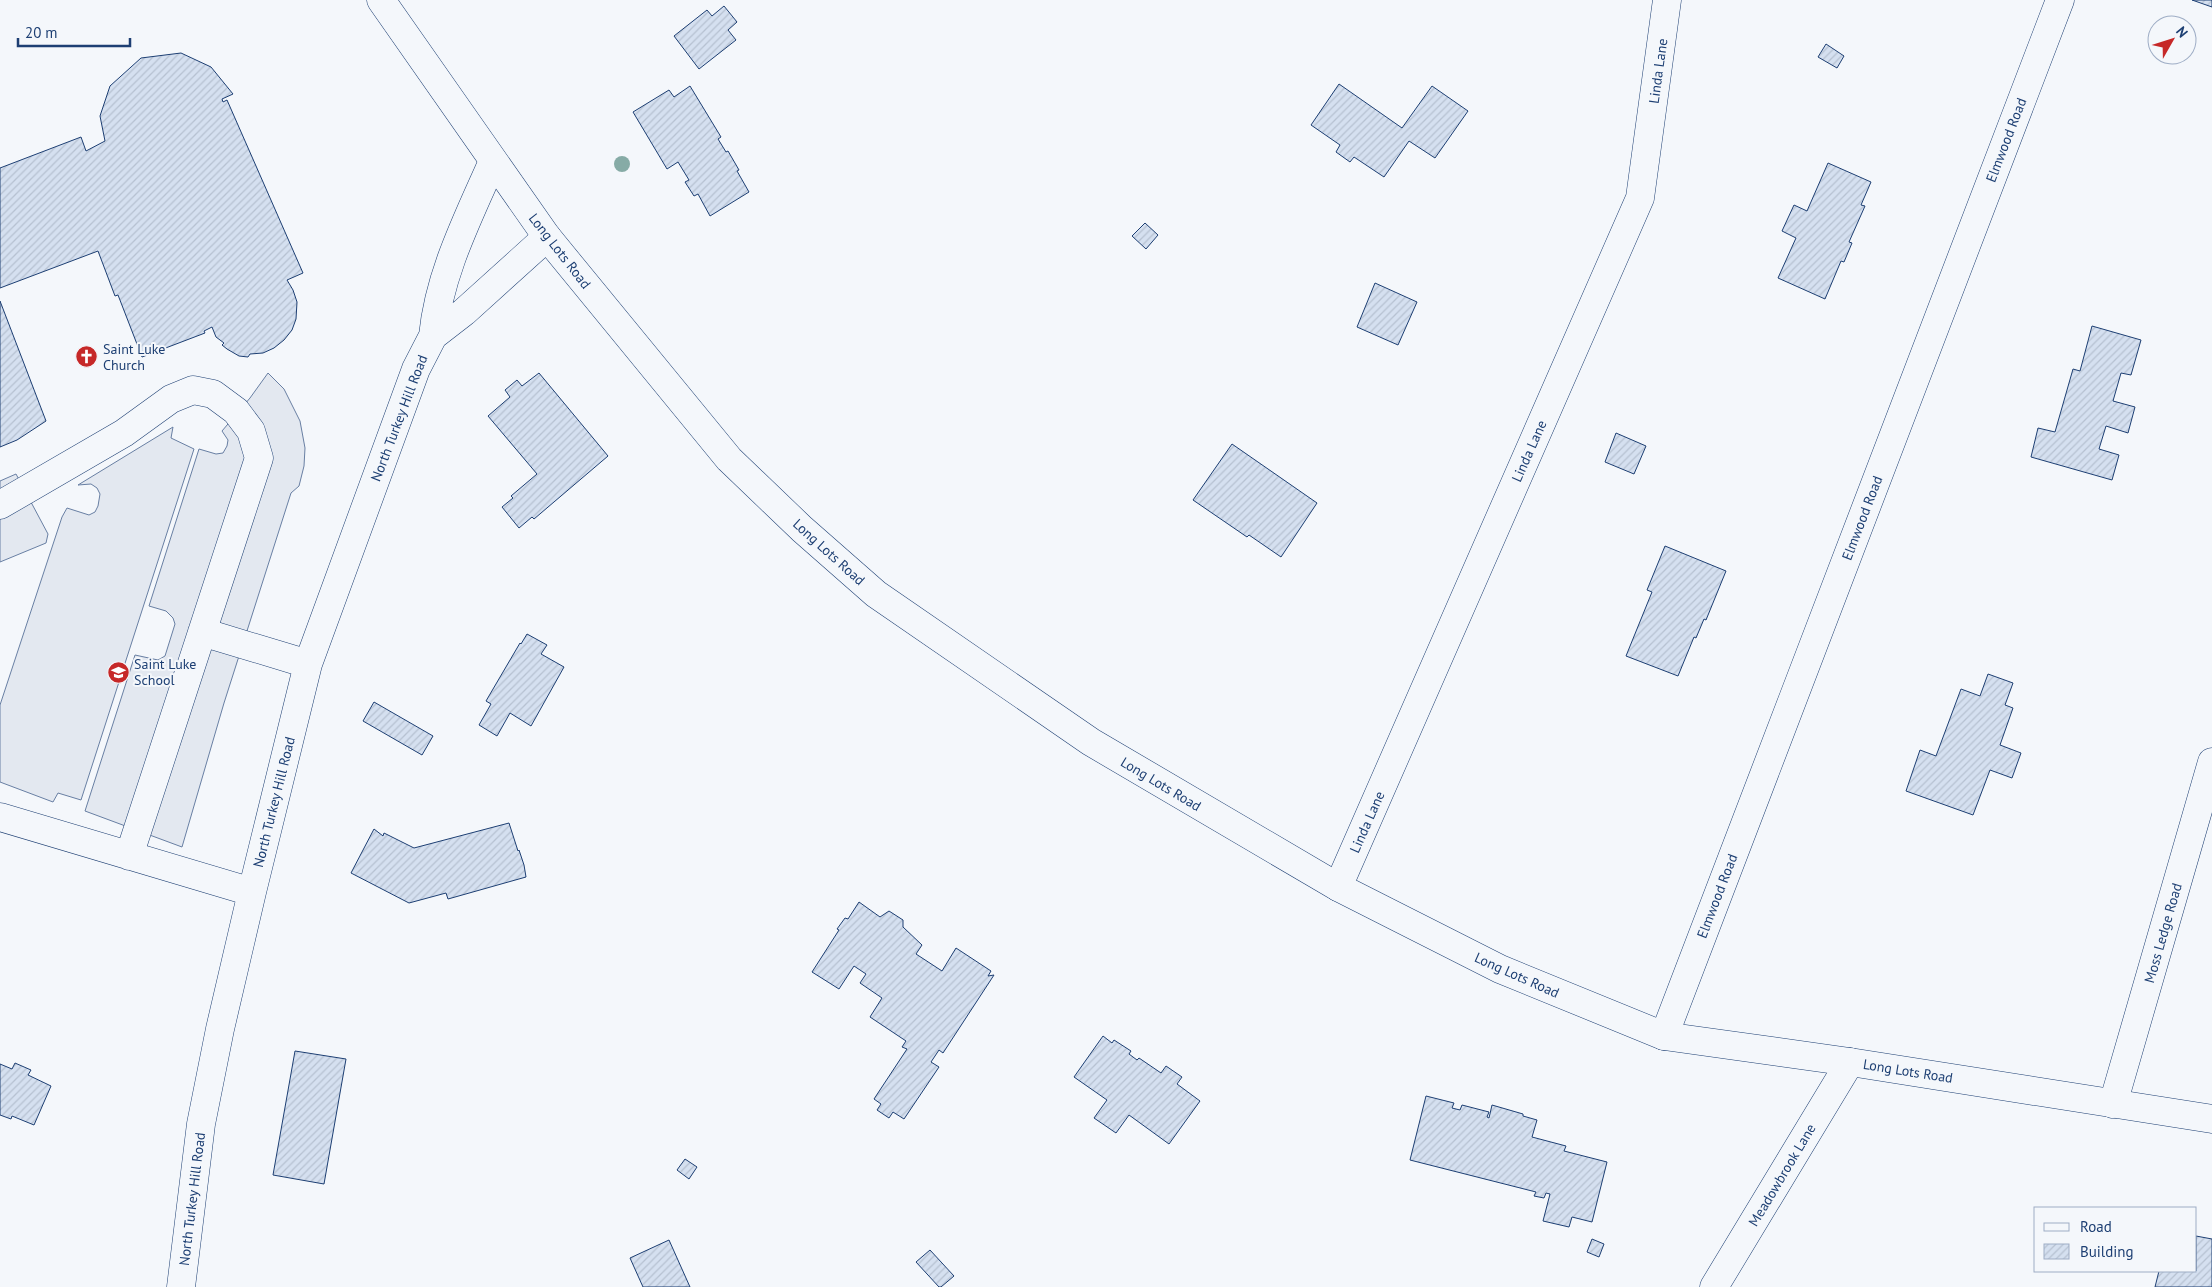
<svg xmlns="http://www.w3.org/2000/svg" width="2212" height="1287" viewBox="0 0 2212 1287" font-family="'PT Sans',sans-serif">
	<style>
		.parking { fill: #e3e8f0; stroke: #687fa3 }
		.building { fill: url(#building-hatch); stroke: #1d3f73 }
		.lines { fill: none; stroke-linecap: round; stroke-linejoin: round }
		.minor-casing { stroke: #1d3f73; stroke-width: 29 }
		.major-casing { stroke: #1d3f73; stroke-width: 29 }
		.minor { stroke: #f4f7fb; stroke-width: 28 }
		.major { stroke: #f4f7fb; stroke-width: 28 }
		.tree { fill: #86aba6 }
		.labels { text-anchor: middle; stroke-width: 4; stroke-linejoin: round; paint-order: stroke }
		.street-label { font-size: 14px; fill: #1d3f73; stroke: #f4f7fb }
		.poi-label { font-size: 14px; fill: #1d3f73; stroke: #f4f7fb; text-anchor: start }
	</style>
	<defs>
		<pattern id="building-hatch" width="6" height="6" patternUnits="userSpaceOnUse" patternTransform="scale(1.25)"><rect width="6" height="6" fill="#d5e0f0"/><path d="M-1 1l2-2M0 6l6-6M5 7l2-2" fill="none" stroke="#b6c1d1"/></pattern>
	</defs>
	<rect width="100%" height="100%" fill="#f4f7fb"/>
	<path class="parking" d="M268,373L284,389L300,421L305,448L304,466L299,486L291,493L224,703L182,847L85,811L135,655L158,660L165,656L175,624L173,618L166,611L149,606L199,449L216,454L223,453L227,446L228,440L222,431L250,398Z
		M173,427L171,438L194,449L81,800L58,793L53,802L0,782V705L62,517L67,508L89,515L95,512L98,506L100,494L97,488L91,484L78,485Z
		M16,474L48,534L46,543L0,562V481Z"/>
	<path class="building" d="M2192,0H2212V7Z
		M724,6L737,22L728,30L736,40L699,69L674,36L707,10L712,16Z
		M1826,44L1844,56L1837,68L1818,57Z
		M181,53L211,67L233,94L222,99L223,102L227,100L303,273L287,280L293,290L297,302L296,319L292,330L284,340L274,348L263,353L250,354L248,357L239,356L227,349L222,345L224,343L216,337L212,327L204,331L205,333L142,357L118,295L115,296L98,251L0,288V168L81,137L86,151L105,141L100,116L110,86L141,58Z
		M1339,84L1402,128L1432,86L1468,111L1435,158L1409,141L1384,177L1354,157L1350,162L1336,152L1340,145L1311,125Z
		M690,86L721,137L718,139L726,152L728,151L739,170L737,171L749,192L710,216L698,194L694,196L685,182L689,180L678,162L667,169L633,112L669,90L674,97Z
		M1828,163L1871,182L1861,205L1865,206L1849,242L1852,243L1844,262L1841,261L1825,299L1778,278L1796,238L1782,231L1794,205L1807,211Z
		M1145,223L1158,235L1146,249L1132,236Z
		M1375,283L1417,302L1398,345L1357,327Z
		M0,301L46,421L17,440L0,447Z
		M2092,326L2141,340L2131,375L2121,373L2113,401L2135,407L2128,433L2106,426L2099,449L2119,455L2112,480L2031,457L2038,428L2055,432L2073,369L2080,371Z
		M539,373L608,456L534,519L532,517L519,528L502,507L513,498L511,496L537,474L488,416L510,397L505,390L517,380L522,386Z
		M1616,433L1646,446L1634,474L1605,462Z
		M1232,444L1317,503L1281,557L1249,535L1247,537L1193,500Z
		M1665,546L1726,571L1706,620L1704,619L1696,638L1694,637L1678,676L1626,656L1652,592L1647,590Z
		M527,634L547,645L541,654L564,667L531,726L510,713L497,736L479,725L491,704L486,701L520,643L521,644Z
		M1988,674L2013,683L2005,705L2013,708L2000,745L2021,753L2012,778L1990,770L1973,815L1906,791L1920,750L1936,756L1961,689L1980,696Z
		M374,702L433,736L422,755L363,721Z
		M509,823L518,851L519,850L524,865L526,877L448,899L446,893L409,903L351,873L374,829L383,836L384,833L414,848Z
		M859,902L880,917L889,911L903,920V927L922,945L916,954L942,971L956,948L991,971L988,976L994,975L943,1053L939,1050L931,1062L939,1067L904,1119L893,1112L889,1118L877,1110L881,1104L874,1099L907,1049L902,1047L906,1041L870,1017L882,998L860,983L866,974L854,966L839,989L812,972L839,930L837,929L845,918L848,919Z
		M1103,1036L1112,1043L1114,1040L1131,1051L1129,1054L1137,1060L1139,1058L1161,1073L1166,1066L1182,1077L1177,1084L1200,1101L1169,1144L1129,1115L1116,1133L1094,1118L1107,1100L1074,1077Z
		M295,1051L346,1059L324,1184L273,1175Z
		M15,1063L31,1070L28,1075L51,1086L34,1125L12,1116L11,1119L0,1115V1064L12,1069Z
		M1426,1096L1454,1103L1452,1108L1460,1110L1462,1105L1489,1112L1487,1117L1489,1118L1492,1105L1523,1114V1116L1537,1120L1532,1137L1566,1146L1564,1151L1607,1162L1592,1222L1572,1217L1569,1227L1543,1221L1550,1194L1546,1193L1544,1198L1534,1196L1536,1192L1410,1160Z
		M685,1159L697,1167L689,1179L677,1170Z
		M2196,1236L2212,1239V1287H2155L2159,1271H2196Z
		M1592,1239L1604,1244L1599,1257L1587,1252Z
		M669,1240L690,1287H643L630,1258Z
		M930,1250L954,1276L941,1287H939L916,1262Z"/>
	<g class="lines">
		<defs>
			<path id="minor" d="M433,336C439,274 468,218 493,161
				M0,505L124,433L171,399L193,390L213,394L236,411L251,431L259,458L129,856
				M202,632L308,664
				M0,817L252,892
				M1338,887L1640,198L1667,0
				M1664,1036L2060,0
				M2113,1104L2212,762
				M181,1287L201,1124L220,1029L252,892L308,664L416,369L433,336L464,312L547,237
				M1714,1287L1850,1062"/>
			<path id="major" d="M381,0L547,237L729,459L802,529L876,594L1091,742L1338,887L1500,969L1664,1036L1850,1062L2212,1119"/>
		</defs>
		<use href="#minor" class="minor-casing"/>
		<use href="#major" class="major-casing"/>
		<use href="#minor" class="minor"/>
		<use href="#major" class="major"/>
	</g>
	<circle class="tree" cx="622" cy="164" r="8"/>
	<defs>
		<symbol id="church-disc" viewBox="-11 -11 22 22"><circle r="9.5" fill="#c62828" stroke="#f4f7fb"/><path d="M-1.2-6h2.4v3.5h3.3v2.4h-3.3V6h-2.4V-.1h-3.3v-2.4h3.3Z" fill="#fff"/></symbol>
		<symbol id="school-disc" viewBox="-11 -11 22 22"><circle r="9.5" fill="#c62828" stroke="#f4f7fb"/><path d="M0-5L7-2L0 1L-7-2ZM-4 1L0 2.5L4 1V4Q0 6-4 4Z" fill="#fff"/></symbol>
	</defs>
	<g fill-rule="evenodd">
		<use href="#church-disc" x="74" y="344" width="25" height="25"/>
		<use href="#school-disc" x="106" y="660" width="25" height="25"/>
	</g>
	<g class="labels">
		<g class="street-label">
			<text transform="translate(1658 71) rotate(-82)" y="5">Linda Lane</text>
			<text transform="translate(2006 140) rotate(-69)" y="5">Elmwood Road</text>
			<text transform="translate(560 251) rotate(52)" y="5">Long Lots Road</text>
			<text transform="translate(399 418) rotate(-69)" y="5">North Turkey Hill Road</text>
			<text transform="translate(1529 451) rotate(-66)" y="5">Linda Lane</text>
			<text transform="translate(1862 518) rotate(-69)" y="5">Elmwood Road</text>
			<text transform="translate(829 552) rotate(42)" y="5">Long Lots Road</text>
			<text transform="translate(1161 784) rotate(31)" y="5">Long Lots Road</text>
			<text transform="translate(274 802) rotate(-76)" y="5">North Turkey Hill Road</text>
			<text transform="translate(1367 822) rotate(-66)" y="5">Linda Lane</text>
			<text transform="translate(1717 896) rotate(-69)" y="5">Elmwood Road</text>
			<text transform="translate(2163 933) rotate(-74)" y="5">Moss Ledge Road</text>
			<text transform="translate(1517 975) rotate(24)" y="5">Long Lots Road</text>
			<text transform="translate(1908 1071) rotate(9)" y="5">Long Lots Road</text>
			<text transform="translate(1782 1175) rotate(-59)" y="5">Meadowbrook Lane</text>
			<text transform="translate(192 1199) rotate(-83)" y="5">North Turkey Hill Road</text>
		</g>
		<g class="poi-label">
			<text x="103" y="354">Saint Luke<tspan x="103" dy="16">Church</tspan></text>
			<text x="134" y="669">Saint Luke<tspan x="134" dy="16">School</tspan></text>
		</g>
	</g>
	<rect x="2034" y="1207" width="162" height="65" fill="#f4f7fb" stroke="#9eadc5"/>
	<rect x="2044" y="1223" width="25" height="8" fill="#f4f7fb" stroke="#9eadc5"/>
	<text x="2080" y="1232" font-size="15" fill="#1d3f73">Road</text>
	<rect x="2044" y="1244" width="25" height="15" fill="url(#building-hatch)" stroke="#9eadc5"/>
	<text x="2080" y="1257" font-size="15" fill="#1d3f73">Building</text>
	<g transform="translate(2172 40) rotate(51)"><circle r="24" fill="#f4f7fb" stroke="#9eadc5"/>
	<path d="M0-4L9 19L0 12L-9 19Z" fill="#c62828"/>
	<text y="-8" font-size="14" font-weight="bold" text-anchor="middle" fill="#1d3f73">N</text>
	</g>
	<path d="M18 38v8h112v-8" fill="none" stroke="#1d3f73" stroke-width="2.5"/>
	<text x="25" y="38" font-size="15" fill="#1d3f73" stroke="#f4f7fb" stroke-width="4" paint-order="stroke">20 m</text>
</svg>
